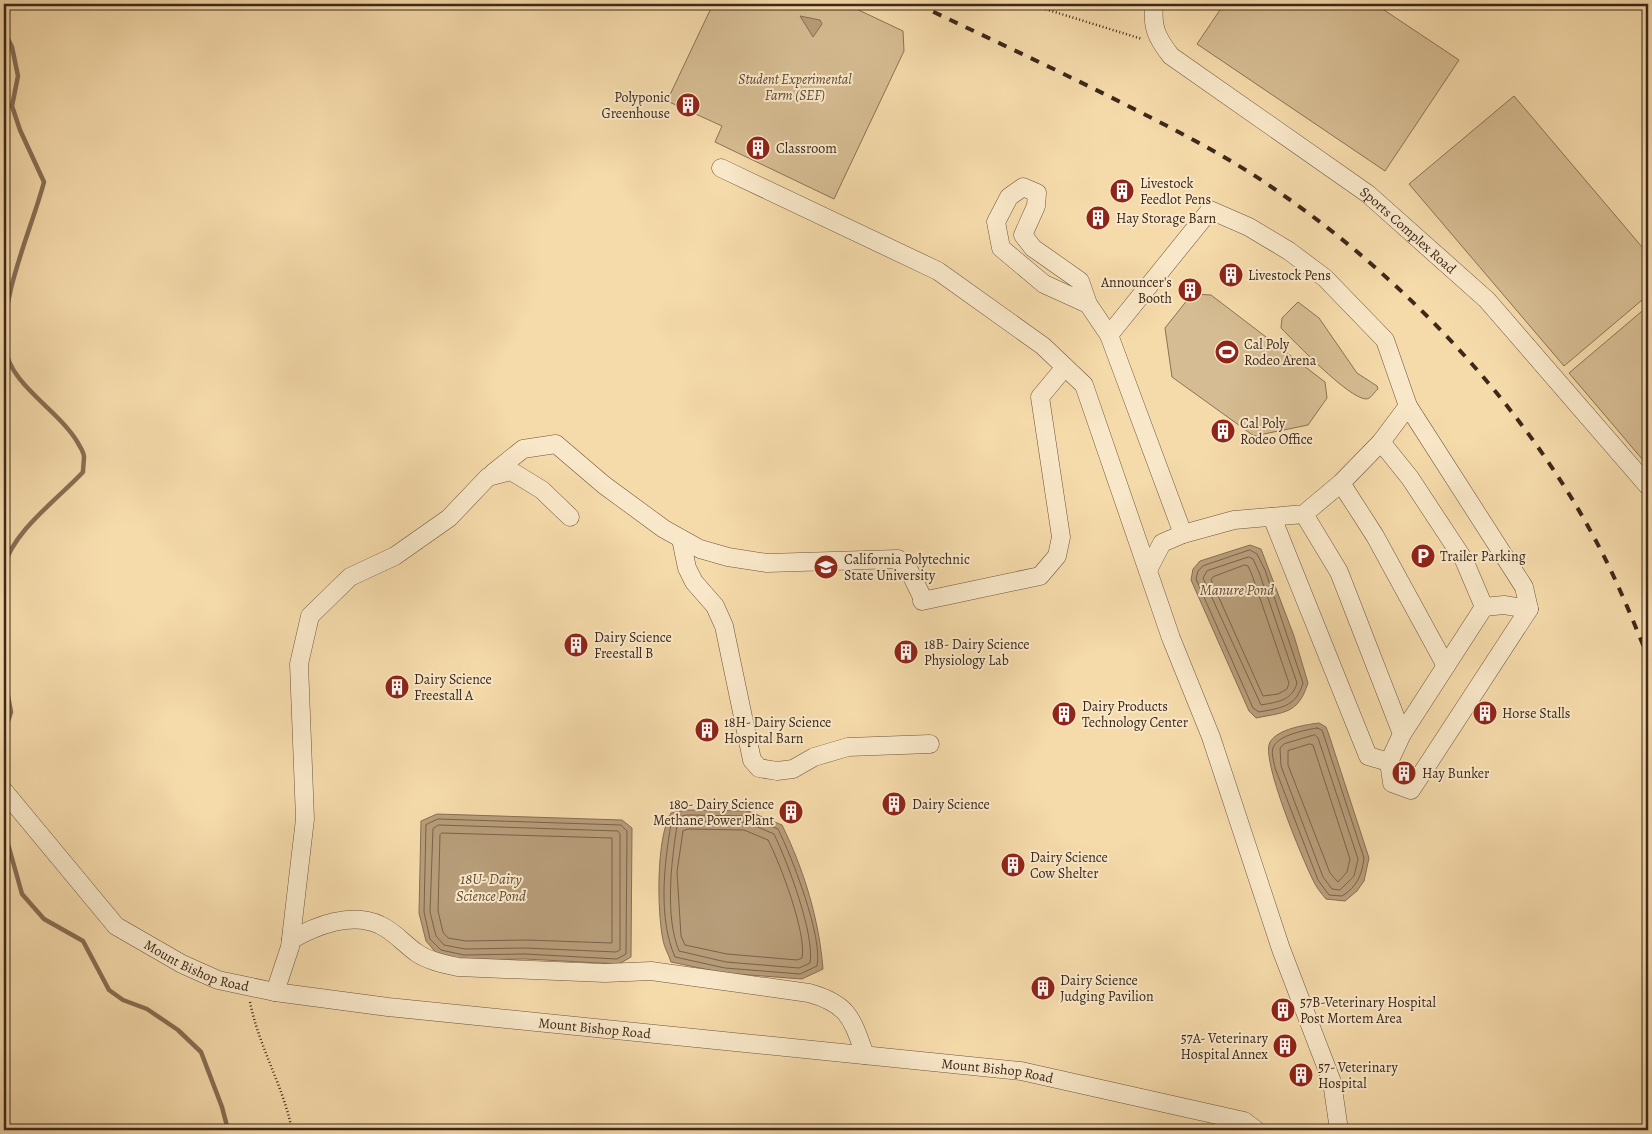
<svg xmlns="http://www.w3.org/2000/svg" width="1652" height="1134" viewBox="0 0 1652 1134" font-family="Alegreya,serif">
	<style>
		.green { fill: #d6bc92; stroke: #8a7256 }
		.water { fill: #b79d79; stroke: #876e53 }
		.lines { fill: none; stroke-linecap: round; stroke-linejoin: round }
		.shore { stroke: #7a624a; stroke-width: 1 }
		.stream { stroke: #876e53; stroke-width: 4.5 }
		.minor-casing { stroke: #6c543e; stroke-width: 19 }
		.path { stroke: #3e281a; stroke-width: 2.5; stroke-dasharray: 1 2.5; stroke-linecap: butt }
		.minor { stroke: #f8e7c8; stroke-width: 18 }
		.rail { stroke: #3e281a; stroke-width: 4; stroke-dasharray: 9 9; stroke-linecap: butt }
		.labels { text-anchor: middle; stroke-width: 4; stroke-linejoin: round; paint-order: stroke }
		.park-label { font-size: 14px; font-style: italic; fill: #5c4632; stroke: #f8e7c8 }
		.poi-label { font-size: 14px; fill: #3e281a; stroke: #f8e7c8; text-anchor: start }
		.street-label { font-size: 14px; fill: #3e281a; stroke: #f8e7c8 }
		.water-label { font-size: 15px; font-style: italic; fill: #624b36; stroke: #f8e7c8 }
	</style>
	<rect width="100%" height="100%" fill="#f5daaa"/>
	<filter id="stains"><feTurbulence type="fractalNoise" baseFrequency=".004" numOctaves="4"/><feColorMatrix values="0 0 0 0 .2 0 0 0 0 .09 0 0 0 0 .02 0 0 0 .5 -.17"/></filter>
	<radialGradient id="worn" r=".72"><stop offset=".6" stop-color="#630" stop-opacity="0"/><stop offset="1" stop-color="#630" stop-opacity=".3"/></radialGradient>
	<path class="green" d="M713,4H846L903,31L904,51L834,199L715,142L722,126L667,101Z
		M1224,4H1375L1459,60L1385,171L1197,44Z
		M1514,96L1648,254V295L1564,366L1409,184Z
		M1192,294L1211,295L1325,382L1327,398L1308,425L1254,436L1172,377L1165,328Z
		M1298,302L1319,318L1357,373L1377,386L1378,389C1374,392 1371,399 1366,399C1348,398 1295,342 1281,328L1282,318Z
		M1648,306V466L1569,373Z"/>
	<path class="water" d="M800,16L820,20L822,24L813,37Z
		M1250,545L1261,549L1294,636L1308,683C1298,714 1285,712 1256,718L1249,711L1191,580L1193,569L1200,561Z
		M1319,723L1326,727L1329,735L1369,858L1364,881L1357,891L1345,901L1326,899C1321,893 1316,887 1313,880C1303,860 1260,758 1270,742C1278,729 1304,725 1319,723Z
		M687,810L748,811L782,825C804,870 819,919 823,969L802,979L724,973L671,962C669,955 664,947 663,940C657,911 656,838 671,813Z
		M437,814L622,820L632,828L631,957L619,964L525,959L464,960L438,955L426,941L419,913L421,821Z"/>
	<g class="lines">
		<path class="shore" d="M1250,550L1257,554L1265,570L1303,683C1296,707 1281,708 1259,712L1253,708L1196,579L1198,571L1203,566Z
			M1249,557L1253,559L1259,572L1297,683C1292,701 1277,702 1261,705L1203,578L1207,571Z
			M1245,565L1248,566L1252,575L1289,683L1287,689L1278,694L1263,696L1211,580L1213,577Z
			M1317,728L1322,730L1324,736L1364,858C1362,875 1357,887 1342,896L1329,895L1318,880L1275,768C1274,762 1271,753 1273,748C1277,735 1306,730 1317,728Z
			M1315,735L1318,738L1358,859L1354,876L1340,890L1332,889L1323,877L1281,766L1280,748L1284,744Z
			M1310,744L1313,745L1350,859L1347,872L1338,882L1330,873L1288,765V751Z
			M687,815L747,816L778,829C792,857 823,937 817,966L800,974L725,968L675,957C658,918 664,865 671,824L675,818Z
			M438,819L621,825L627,831L626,954L617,959L525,954L464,955L441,950L430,939L424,912L426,825Z
			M688,821L746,822L774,834C787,861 815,934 810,963L799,968L726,962L679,951C665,917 671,863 677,826L679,823Z
			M439,825L618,831L620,834V950L616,952L525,948L465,949L444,945L436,936L430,912L433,829Z
			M689,829L744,830L768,840C780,863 807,934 802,958L797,960L727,954L685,945L681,936L677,872L683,831Z
			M442,833L612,838V943L526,940L466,941L448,938L443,932L438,911L440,835Z"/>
		<path class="stream" d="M4,31L12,47L18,76L12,106L20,130L44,182C31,231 0,296 5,348C11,386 58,409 78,443C80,447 84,452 84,457C84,461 83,467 83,472C58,499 13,531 4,567
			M4,675L11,712L4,734
			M4,838L8,844L22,894L44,919L83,941L109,990L123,1000L147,1009L178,1030L201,1052L222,1107L228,1130"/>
		<defs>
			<g id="minor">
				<path id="s1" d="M1154,4C1152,27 1156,37 1171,56L1368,194L1487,300L1648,486"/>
				<path d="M721,168L938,271L1043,346L1084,385L1171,638L1211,737L1281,949L1332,1082L1339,1130"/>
				<path d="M1088,304L1080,281L1033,248L1023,235L1036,206L1037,193L1023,187L1009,197L996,222L1001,248L1044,284L1088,304L1109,335"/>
				<path d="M1381,442L1410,478L1464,560L1484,607L1402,734"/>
				<path d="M493,473L523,449L556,444L604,485L664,529L700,549L728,557L767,563L898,559L908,568L922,597"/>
				<path d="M1341,483L1375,536L1446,666"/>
				<path d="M1272,517L1368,756L1389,762"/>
				<path d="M1183,534L1109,335L1210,210L1249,227L1289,251L1325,278L1385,340L1408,406"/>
				<path d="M681,539L687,568L694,582L715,606L724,626L752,760L759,768L777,771L793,769L814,757L848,747L930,744"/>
				<path d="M1148,570L1162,543L1183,534L1234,520L1304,514L1341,483L1381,442L1408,406L1524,587L1529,609L1411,790L1392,783L1389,762L1402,734L1339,572L1304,514"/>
				<path d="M922,601L1040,576L1057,556L1061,537L1040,397L1065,367"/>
				<path d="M1484,607L1504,605L1529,609"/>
				<path id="s2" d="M4,791L116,926L182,964L218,980L275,992L388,1007L1021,1071L1244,1121L1256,1130"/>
				<path d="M291,940C315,926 352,911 380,925C395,932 404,944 417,953C429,961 444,964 458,967L605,973L651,971L809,993C849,1004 852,1019 865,1055"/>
				<path d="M275,992L290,947L305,819L299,664L310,616L350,577L395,556L449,518L488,477L511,471L542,490L570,517"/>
			</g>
		</defs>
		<use href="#minor" class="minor-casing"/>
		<path class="path" d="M1029,4L1142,39
			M250,1002C259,1047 283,1085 292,1130"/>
		<use href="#minor" class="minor"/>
		<path class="rail" d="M917,4C990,39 1064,73 1136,110C1183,134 1230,158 1273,188C1401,275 1523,403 1596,541C1616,578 1632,618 1648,657"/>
	</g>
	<defs>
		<symbol id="building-disc" viewBox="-11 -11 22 22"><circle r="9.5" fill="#8f2418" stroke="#f8e7c8"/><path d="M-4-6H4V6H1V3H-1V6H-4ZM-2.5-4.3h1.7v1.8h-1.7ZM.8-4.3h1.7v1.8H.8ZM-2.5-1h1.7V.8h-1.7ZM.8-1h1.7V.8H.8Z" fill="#fff"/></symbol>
		<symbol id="stadium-disc" viewBox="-11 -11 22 22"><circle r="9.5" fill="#8f2418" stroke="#f8e7c8"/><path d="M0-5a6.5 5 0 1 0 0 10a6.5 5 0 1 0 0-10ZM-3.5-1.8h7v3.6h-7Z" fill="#fff"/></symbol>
		<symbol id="parking-disc" viewBox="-11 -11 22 22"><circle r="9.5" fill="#8f2418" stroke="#f8e7c8"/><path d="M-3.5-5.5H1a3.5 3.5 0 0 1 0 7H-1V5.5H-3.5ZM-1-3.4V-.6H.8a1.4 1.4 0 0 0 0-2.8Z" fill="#fff"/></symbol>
		<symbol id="university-disc" viewBox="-11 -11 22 22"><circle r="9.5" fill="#8f2418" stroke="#f8e7c8"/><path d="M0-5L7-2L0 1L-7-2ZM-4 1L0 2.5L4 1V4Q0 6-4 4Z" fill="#fff"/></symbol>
	</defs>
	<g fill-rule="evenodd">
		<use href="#building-disc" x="674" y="91" width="28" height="28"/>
		<use href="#building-disc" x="744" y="134" width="28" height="28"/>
		<use href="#building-disc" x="1108" y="177" width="28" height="28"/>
		<use href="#building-disc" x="1084" y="204" width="28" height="28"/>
		<use href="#building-disc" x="1217" y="261" width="28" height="28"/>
		<use href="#building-disc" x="1176" y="276" width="28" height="28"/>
		<use href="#stadium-disc" x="1213" y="338" width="28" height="28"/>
		<use href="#building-disc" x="1209" y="417" width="28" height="28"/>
		<use href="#parking-disc" x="1409" y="542" width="28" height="28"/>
		<use href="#university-disc" x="812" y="553" width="28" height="28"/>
		<use href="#building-disc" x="562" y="631" width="28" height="28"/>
		<use href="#building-disc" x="892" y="638" width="28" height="28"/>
		<use href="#building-disc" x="383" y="673" width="28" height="28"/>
		<use href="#building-disc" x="1471" y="699" width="28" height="28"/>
		<use href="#building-disc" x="1050" y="700" width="28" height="28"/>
		<use href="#building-disc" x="693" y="716" width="28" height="28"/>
		<use href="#building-disc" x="1390" y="759" width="28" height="28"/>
		<use href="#building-disc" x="880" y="790" width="28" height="28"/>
		<use href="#building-disc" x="777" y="798" width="28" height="28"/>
		<use href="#building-disc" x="999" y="851" width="28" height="28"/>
		<use href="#building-disc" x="1029" y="974" width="28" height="28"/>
		<use href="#building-disc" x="1269" y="996" width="28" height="28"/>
		<use href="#building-disc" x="1271" y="1032" width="28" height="28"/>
		<use href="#building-disc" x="1287" y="1061" width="28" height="28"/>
	</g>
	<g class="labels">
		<g class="park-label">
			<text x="795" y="84">Student Experimental<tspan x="795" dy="16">Farm (SEF)</tspan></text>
		</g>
		<g class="poi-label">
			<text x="670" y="102" text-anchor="end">Polyponic<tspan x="670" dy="16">Greenhouse</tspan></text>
			<text x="776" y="153">Classroom</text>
			<text x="1140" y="188">Livestock<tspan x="1140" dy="16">Feedlot Pens</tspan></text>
			<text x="1116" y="223">Hay Storage Barn</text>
			<text x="1248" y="280">Livestock Pens</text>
			<text x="1172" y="287" text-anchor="end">Announcer's<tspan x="1172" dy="16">Booth</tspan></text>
			<text x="1244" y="349">Cal Poly<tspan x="1244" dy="16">Rodeo Arena</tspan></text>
			<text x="1240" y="428">Cal Poly<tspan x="1240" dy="16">Rodeo Office</tspan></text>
			<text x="1440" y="561">Trailer Parking</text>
			<text x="844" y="564">California Polytechnic<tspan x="844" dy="16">State University</tspan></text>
			<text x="594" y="642">Dairy Science<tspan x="594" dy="16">Freestall B</tspan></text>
			<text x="924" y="649">18B- Dairy Science<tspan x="924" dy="16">Physiology Lab</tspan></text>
			<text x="414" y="684">Dairy Science<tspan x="414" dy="16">Freestall A</tspan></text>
			<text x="1082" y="711">Dairy Products<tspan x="1082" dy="16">Technology Center</tspan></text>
			<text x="1502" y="718">Horse Stalls</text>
			<text x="724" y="727">18H- Dairy Science<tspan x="724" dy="16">Hospital Barn</tspan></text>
			<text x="1422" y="778">Hay Bunker</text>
			<text x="774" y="809" text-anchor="end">180- Dairy Science<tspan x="774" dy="16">Methane Power Plant</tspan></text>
			<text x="912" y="809">Dairy Science</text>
			<text x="1030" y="862">Dairy Science<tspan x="1030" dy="16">Cow Shelter</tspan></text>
			<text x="1060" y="985">Dairy Science<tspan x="1060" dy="16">Judging Pavilion</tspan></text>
			<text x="1300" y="1007">57B-Veterinary Hospital<tspan x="1300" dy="16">Post Mortem Area</tspan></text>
			<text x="1268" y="1043" text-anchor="end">57A- Veterinary<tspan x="1268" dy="16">Hospital Annex</tspan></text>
			<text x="1318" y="1072">57- Veterinary<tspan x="1318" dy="16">Hospital</tspan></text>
		</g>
		<g class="street-label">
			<text dy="5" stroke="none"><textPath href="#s1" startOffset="351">Sports Complex Road</textPath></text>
			<text dy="5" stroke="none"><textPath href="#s2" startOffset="266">Mount Bishop Road</textPath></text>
			<text dy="5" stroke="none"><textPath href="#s2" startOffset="671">Mount Bishop Road</textPath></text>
			<text dy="5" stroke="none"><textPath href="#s2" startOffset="1076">Mount Bishop Road</textPath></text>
		</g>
		<g class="water-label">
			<text x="1237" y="595">Manure Pond</text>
			<text x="491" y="884">18U- Dairy<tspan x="491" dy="17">Science Pond</tspan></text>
		</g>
	</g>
	<rect width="1652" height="1134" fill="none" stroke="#f5daaa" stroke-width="20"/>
	<rect x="5" y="5" width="1642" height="1124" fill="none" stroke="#3e281a" stroke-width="2.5"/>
	<rect x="10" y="10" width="1632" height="1114" fill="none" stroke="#3e281a"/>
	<rect width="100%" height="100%" filter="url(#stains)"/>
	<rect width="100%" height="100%" fill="url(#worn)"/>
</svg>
